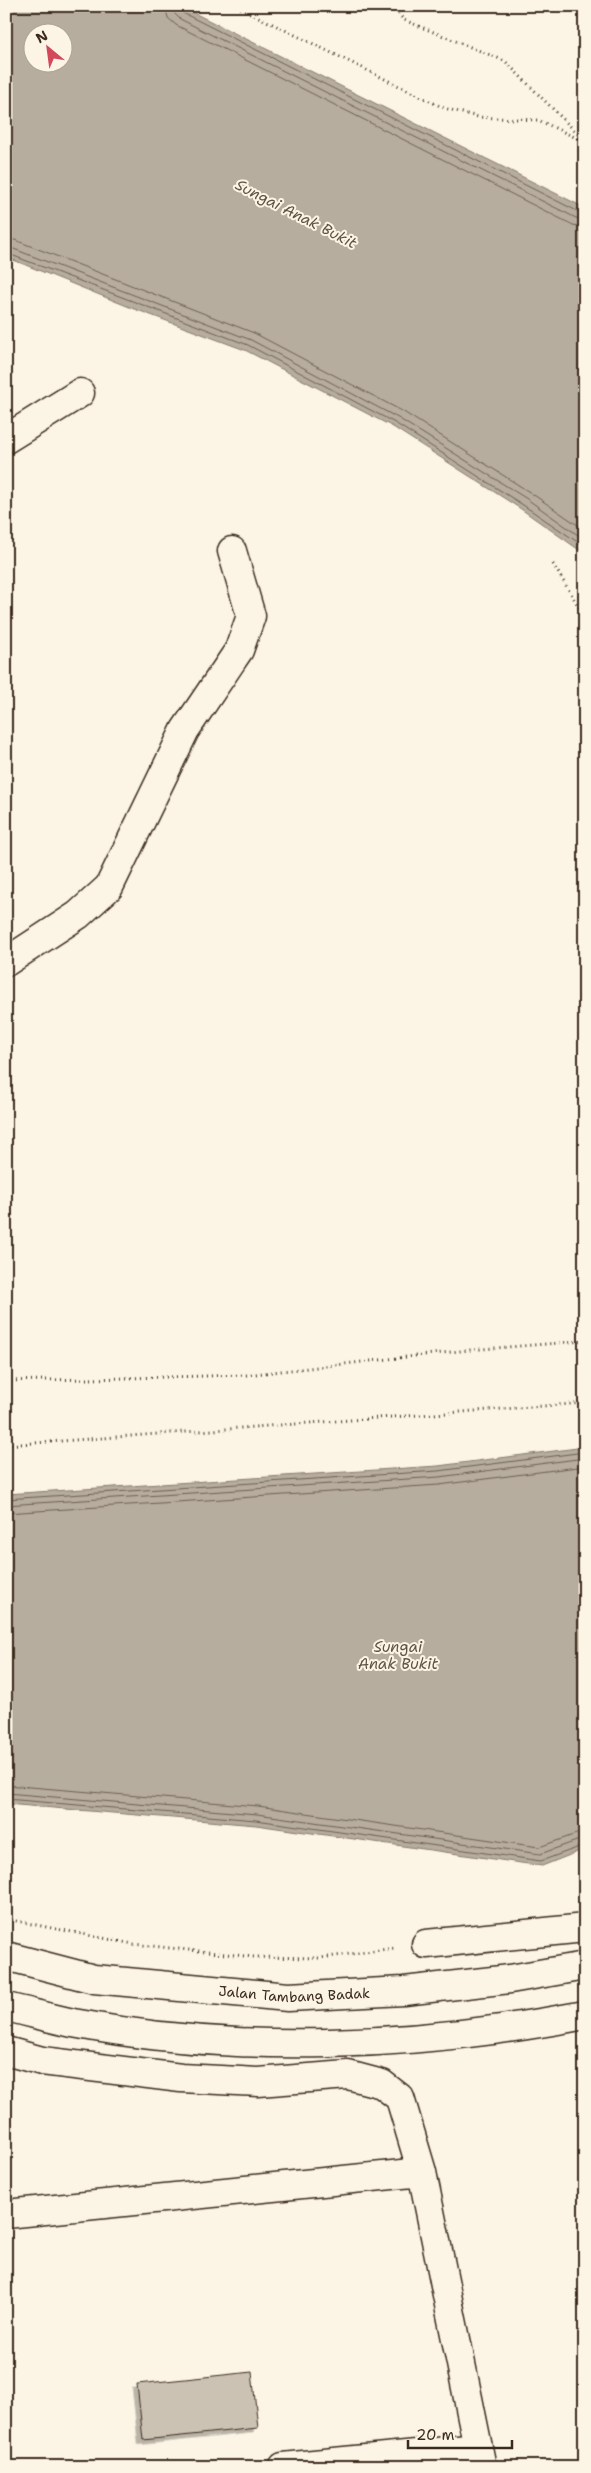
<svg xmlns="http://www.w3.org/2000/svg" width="591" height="2473" viewBox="0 0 591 2473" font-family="'Shantell Sans',sans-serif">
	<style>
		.water { fill: #b7ad9e; stroke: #85796b; fill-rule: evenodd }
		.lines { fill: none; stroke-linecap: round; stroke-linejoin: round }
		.shore { stroke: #6d5e51; stroke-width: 1 }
		.building { fill: #ccc2b3; stroke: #3b2a1e; filter: url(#shadow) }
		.minor-casing { stroke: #3b2a1e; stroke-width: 31 }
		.major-casing { stroke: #3b2a1e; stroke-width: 31 }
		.path { stroke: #3b2a1e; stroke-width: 3; stroke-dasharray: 1 4; stroke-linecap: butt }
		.minor { stroke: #fcf5e5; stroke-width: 28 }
		.major { stroke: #fcf5e5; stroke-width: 28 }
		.labels { text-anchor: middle; stroke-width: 4; stroke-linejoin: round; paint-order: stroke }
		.street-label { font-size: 14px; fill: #3b2a1e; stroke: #fcf5e5 }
		.water-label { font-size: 15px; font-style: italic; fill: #605144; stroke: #fcf5e5 }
	</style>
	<defs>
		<filter id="shadow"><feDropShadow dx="-4.5" dy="4.5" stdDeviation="0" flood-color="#0004"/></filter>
	</defs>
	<rect width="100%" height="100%" fill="#fcf5e5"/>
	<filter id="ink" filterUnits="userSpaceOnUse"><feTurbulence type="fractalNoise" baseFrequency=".02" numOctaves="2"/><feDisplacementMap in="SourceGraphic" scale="10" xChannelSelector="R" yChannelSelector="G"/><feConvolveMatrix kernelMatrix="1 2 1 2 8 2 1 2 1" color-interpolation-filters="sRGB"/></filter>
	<g filter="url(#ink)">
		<path class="water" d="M6,6H180L585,208V554L521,509L393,427L245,350L132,308L6,257ZM32,32H62V62H32Z
			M585,1447V1849L542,1866L256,1825L6,1804V1494L438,1466Z"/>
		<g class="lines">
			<path class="shore" d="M165,6L168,18L176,25L573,225L585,227
				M173,6L174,13L180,19L576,218L585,219
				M179,6L183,13L579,212L585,213
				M6,239L15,240L254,333L402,411L531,493L585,530
				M6,246L251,340L398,418L527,499L585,540
				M6,253L248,345L395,423L523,505L585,547
				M6,1499L438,1471L585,1452
				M6,1505L439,1477L585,1458
				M6,1513L439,1485L585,1466
				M6,1785L258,1806L539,1847L585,1831
				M6,1793L257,1814L540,1854L585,1838
				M6,1799L256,1820L541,1861L585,1845"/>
		</g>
		<path class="building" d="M252,2372L258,2428L143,2440L137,2384Z"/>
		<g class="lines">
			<defs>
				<path id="minor" d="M6,439L80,393
					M6,962L78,915L109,887L185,730L239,650L251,616L232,551
					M426,1944L585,1928
					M6,2051L42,2061L181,2078L258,2082L348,2075L382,2084L400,2098L422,2172L482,2467
					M6,2214L422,2172
					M283,2467L478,2448"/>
				<g id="major">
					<path id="s1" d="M6,1956L94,1979L288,1997L404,1991L510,1979L585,1966"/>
					<path d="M6,2007C28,2012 50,2018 73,2023C240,2055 418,2047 585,2015"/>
				</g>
			</defs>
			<use href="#minor" class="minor-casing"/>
			<use href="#major" class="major-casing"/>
			<path class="path" d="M236,6L444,108L478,117L538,120L585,142
				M391,6L404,20L505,61L585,141
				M553,564L585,617
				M6,1381L246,1375L469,1350L585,1341
				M6,1445L585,1403
				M6,1919L133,1944L254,1957L320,1958L395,1948"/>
			<use href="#minor" class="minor"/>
			<use href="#major" class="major"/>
		</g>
	</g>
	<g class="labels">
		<g class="street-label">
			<text dy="5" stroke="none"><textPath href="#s1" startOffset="292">Jalan Tambang Badak</textPath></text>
		</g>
		<g class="water-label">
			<text transform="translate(296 214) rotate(27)" y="5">Sungai Anak Bukit</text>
			<text x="398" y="1652">Sungai<tspan x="398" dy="17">Anak Bukit</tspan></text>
		</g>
	</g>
	<rect width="591" height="2473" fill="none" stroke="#fcf5e5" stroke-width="25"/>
	<rect x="12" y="12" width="566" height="2448" fill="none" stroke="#3b2a1e" stroke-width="2" filter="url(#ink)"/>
	<g transform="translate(48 48) rotate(331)"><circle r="24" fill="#fcf5e5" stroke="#afa495"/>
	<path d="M0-4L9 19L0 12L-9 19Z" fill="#d1495b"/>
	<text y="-8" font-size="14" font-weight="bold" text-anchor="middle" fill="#3b2a1e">N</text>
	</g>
	<path d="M408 2440v8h104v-8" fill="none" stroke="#3b2a1e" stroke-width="2.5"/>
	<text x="416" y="2440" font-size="15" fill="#3b2a1e" stroke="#fcf5e5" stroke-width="4" paint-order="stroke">20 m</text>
</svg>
